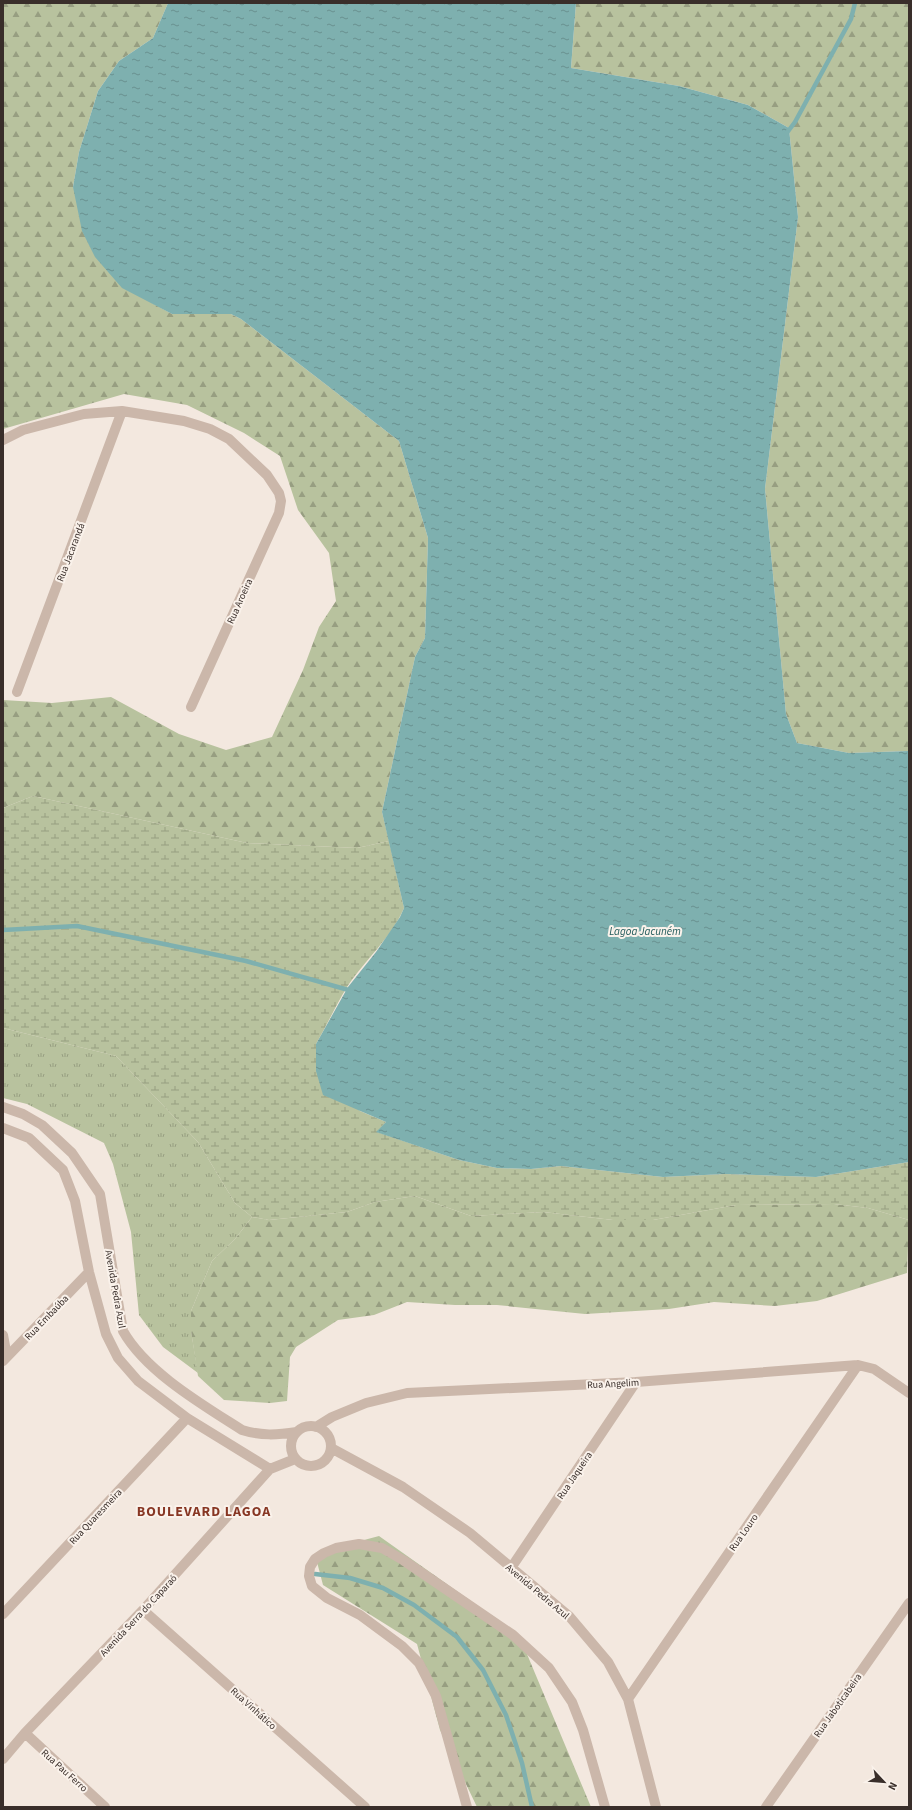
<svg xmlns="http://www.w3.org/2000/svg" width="912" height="1810" viewBox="0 0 912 1810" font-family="'Source Sans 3',sans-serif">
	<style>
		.grass { fill: url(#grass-tufts) }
		.forest { fill: url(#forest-firs) }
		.wetland { fill: url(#wetland-marsh) }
		.water { fill: url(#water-ripples) }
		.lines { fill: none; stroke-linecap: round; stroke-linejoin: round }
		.stream { stroke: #7eb0af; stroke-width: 4.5 }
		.street { stroke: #cbb7aa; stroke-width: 10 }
		.labels { text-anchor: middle; stroke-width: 4; stroke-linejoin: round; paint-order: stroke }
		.street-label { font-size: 10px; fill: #392e2a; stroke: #faf2eb }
		.water-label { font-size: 11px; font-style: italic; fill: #1f595a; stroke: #faf2eb }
		.district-label { font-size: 14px; font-weight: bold; letter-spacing: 1px; fill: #873623; stroke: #faf2eb }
	</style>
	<defs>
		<pattern id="grass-tufts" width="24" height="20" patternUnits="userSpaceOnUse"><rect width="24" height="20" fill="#b8c29e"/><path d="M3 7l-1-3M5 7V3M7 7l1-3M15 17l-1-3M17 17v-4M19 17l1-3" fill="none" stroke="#979e81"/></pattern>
		<pattern id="forest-firs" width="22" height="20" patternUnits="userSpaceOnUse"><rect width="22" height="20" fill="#b8c29e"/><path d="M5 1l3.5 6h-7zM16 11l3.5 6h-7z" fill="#979e81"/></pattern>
		<pattern id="wetland-marsh" width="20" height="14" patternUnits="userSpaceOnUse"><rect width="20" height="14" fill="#b8c29e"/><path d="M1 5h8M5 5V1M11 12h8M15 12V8" fill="none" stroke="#979e81"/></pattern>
		<pattern id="water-ripples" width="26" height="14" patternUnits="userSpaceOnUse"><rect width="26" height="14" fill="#7eb0af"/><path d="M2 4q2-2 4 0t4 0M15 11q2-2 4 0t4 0" fill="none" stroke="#68908f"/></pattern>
	</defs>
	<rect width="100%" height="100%" fill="#f3e8df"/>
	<path class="grass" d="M3,1028L116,1056L198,1142L235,1203L252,1217L235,1239L212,1261L191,1311V1331L198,1373L163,1347L139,1315L131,1232L113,1164L104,1143L27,1104L3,1098Z"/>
	<path class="forest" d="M3,3H168L153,38L119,61L98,91L79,152L73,187L152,303L172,314H231L241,319L399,441L428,538L425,638L415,657L382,812L389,841L357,848L247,843L33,796L3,808V700L52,703L111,697L179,734L226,750L272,737L303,670L319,627L336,601L329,553L298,510L280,456L244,433L187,405L124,394L3,429Z
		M576,3H909V751L849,753L797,743L786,714L765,489L798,217L789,128L748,105L679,86L571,68Z
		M415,1196L471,1216L543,1212L613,1220H653L736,1205L834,1204L868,1208L909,1220L907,1273L817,1301L775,1306L714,1302L669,1309L585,1314L497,1305H455L407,1302L374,1315L338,1320L296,1347L290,1357L287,1401L270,1403L224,1400L198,1376L191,1331V1311L212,1261L235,1239L252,1217L269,1220L347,1212L375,1202Z
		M379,1536L519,1635L591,1807H477L440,1730L417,1644L323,1585L317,1562L338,1547Z"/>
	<path class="wetland" d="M33,796L247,843L357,848L389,841L404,908C391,938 365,960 347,987C336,1005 327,1025 316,1044L360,1111L386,1122L377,1132L459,1160L497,1168L531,1169L561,1166L663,1177L725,1174L816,1177L909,1162V1220L868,1208L834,1204L736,1205L653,1220H613L543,1212L471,1216L415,1196L375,1202L347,1212L269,1220L252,1217L235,1203L198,1142L116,1056L3,1028V808Z"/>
	<path class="water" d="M168,3H576L571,68L679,86L748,105L789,128L798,217L765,489L786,714L797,743L849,753L909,751V1162L816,1177L725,1174L663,1177L561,1166L531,1169L497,1168L459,1160L376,1132L386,1122L323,1095L316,1071V1044L348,987L376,952L400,917L404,908L382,812L415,657L425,638L428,538L399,441L241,319L231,314H172L122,288L95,257L82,231L73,187L79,152L98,91L119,61L153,38Z"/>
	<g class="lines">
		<path class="stream" d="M786,134L795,122L851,19L855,3
			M3,930L77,926L246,961L352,991
			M315,1574L350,1578L383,1588L414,1605L457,1637L483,1670L506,1715L522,1763L532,1807"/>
		<path class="street" d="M3,440L23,430L84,414L122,411L184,421L210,429L229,439L267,475L279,493L281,501L279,513L191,707
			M17,692L122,411
			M3,1107L23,1114L42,1125L72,1153L100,1194L123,1331C146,1372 203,1405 242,1430C261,1436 277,1435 297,1432
			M3,1128L29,1138L63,1170L75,1201L89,1272L106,1334L118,1358L138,1381L187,1418L270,1469
			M3,1335L7,1357
			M3,1361L89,1272
			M291 1446a20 20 0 1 1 40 0a20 20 0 1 1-40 0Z
			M316,1427L332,1417L366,1403L407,1393L636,1382L858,1365L874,1369L909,1393
			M331,1448L403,1487L470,1533L569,1616L608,1662L628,1699L656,1807
			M511,1568L636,1382
			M143,1610L365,1807
			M3,1614L187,1418
			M628,1699L858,1365
			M25,1733L105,1807
			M3,1759L25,1733L143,1610L270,1469L295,1459
			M467,1807L436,1696L419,1663L402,1646L360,1615L327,1598L312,1586L309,1576L310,1567L315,1559L324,1553L336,1548L359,1544L382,1548L403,1560L513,1635L549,1668L572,1702L583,1730L605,1807
			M766,1807L909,1603"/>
	</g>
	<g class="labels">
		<g class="street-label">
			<text transform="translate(70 552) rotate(-69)" y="4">Rua Jacarandá</text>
			<text transform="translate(239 601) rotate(-66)" y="4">Rua Aroeira</text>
			<text transform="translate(116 1289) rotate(80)" y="4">Avenida Pedra Azul</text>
			<text transform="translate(46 1317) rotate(-46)" y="4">Rua Embaúba</text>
			<text transform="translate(613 1383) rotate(-3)" y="4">Rua Angelim</text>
			<text transform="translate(574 1475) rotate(-56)" y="4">Rua Jaqueira</text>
			<text transform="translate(95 1516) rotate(-47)" y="4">Rua Quaresmeira</text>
			<text transform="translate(743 1532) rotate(-55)" y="4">Rua Louro</text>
			<text transform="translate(538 1591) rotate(40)" y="4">Avenida Pedra Azul</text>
			<text transform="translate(138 1615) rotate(-47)" y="4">Avenida Serra do Caparaó</text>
			<text transform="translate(837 1705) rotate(-55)" y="4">Rua Jaboticabeira</text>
			<text transform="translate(254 1708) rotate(42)" y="4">Rua Vinhático</text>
			<text transform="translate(65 1770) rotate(42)" y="4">Rua Pau Ferro</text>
		</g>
		<g class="water-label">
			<text x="645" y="935">Lagoa Jacuném</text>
		</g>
		<g class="district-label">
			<text x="204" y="1516">BOULEVARD LAGOA</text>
		</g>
	</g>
	<rect width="912" height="1810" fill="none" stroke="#392e2a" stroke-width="8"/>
	<g transform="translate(884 1782) rotate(116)" stroke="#faf2eb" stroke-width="3" paint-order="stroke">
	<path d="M0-3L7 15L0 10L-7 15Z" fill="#392e2a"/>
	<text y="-6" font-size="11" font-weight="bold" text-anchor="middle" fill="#392e2a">N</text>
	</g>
</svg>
